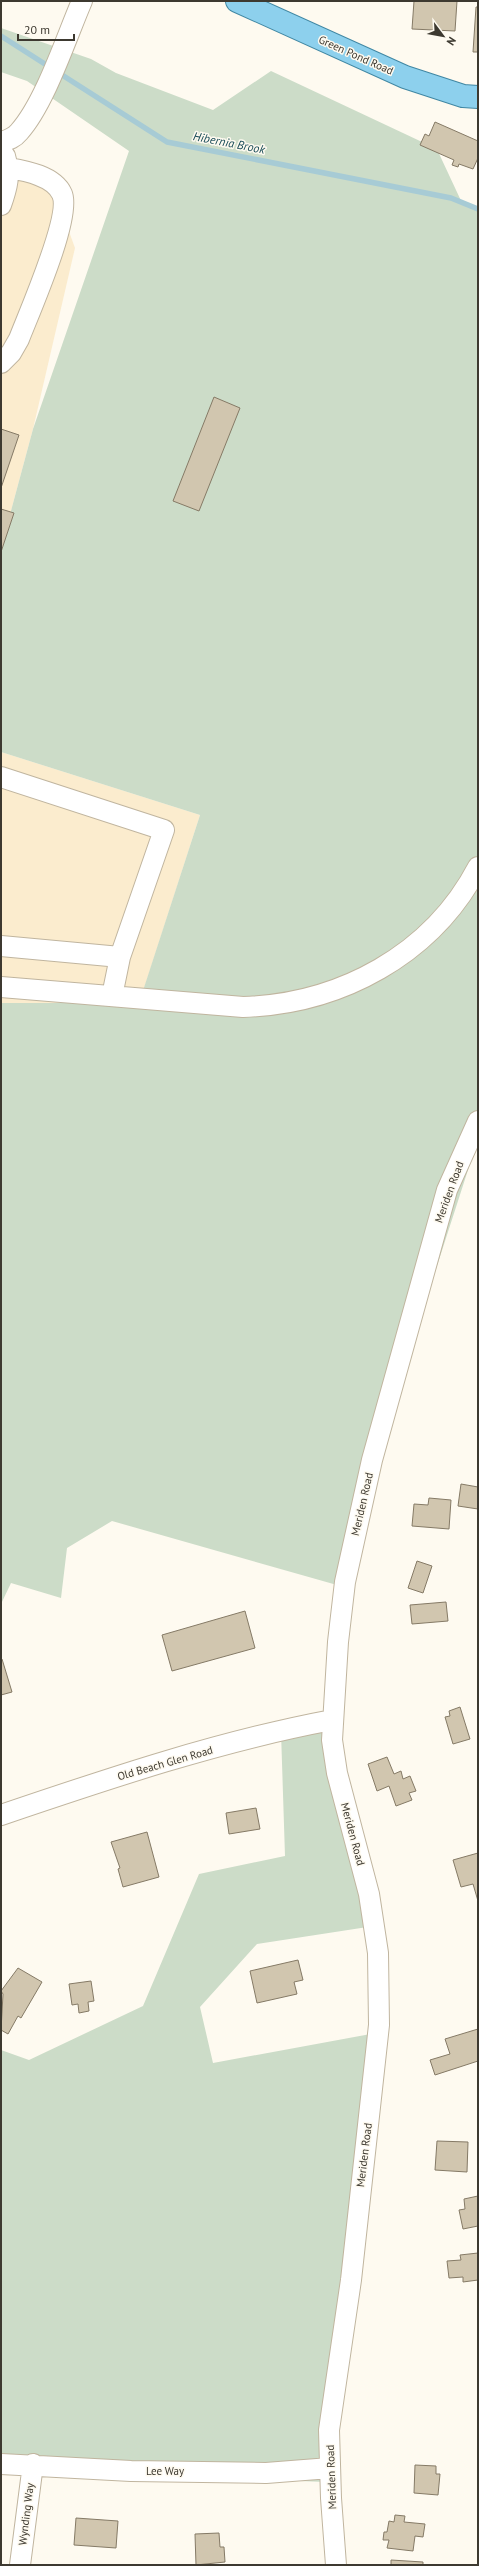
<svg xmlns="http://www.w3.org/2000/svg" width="479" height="2566" viewBox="0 0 479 2566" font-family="'PT Sans',sans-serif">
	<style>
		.built { fill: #fbecce }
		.green { fill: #ccdcc8 }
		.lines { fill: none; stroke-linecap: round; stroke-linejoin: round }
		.stream { stroke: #a7cbd5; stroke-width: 5.5 }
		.building { fill: #d1c6af; stroke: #857a66 }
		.minor-casing { stroke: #c0b59f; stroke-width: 22 }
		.major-casing { stroke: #4087a3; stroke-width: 24 }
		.minor { stroke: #fff; stroke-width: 20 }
		.major { stroke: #8dd0ed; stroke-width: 22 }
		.labels { text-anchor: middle; stroke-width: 3; stroke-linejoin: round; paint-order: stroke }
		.street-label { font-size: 11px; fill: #3d3930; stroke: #fefaf0 }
		.water-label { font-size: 12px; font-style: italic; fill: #194c58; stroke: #fefaf0 }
	</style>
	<rect width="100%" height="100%" fill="#fefaf0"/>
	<path class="built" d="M1,165L50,179L75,248L33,429L1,548Z
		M1,752L200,815L139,1004L1,1003Z"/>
	<path class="green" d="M1,28L91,59L116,73L213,110L271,71L420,141L435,145L463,205L478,210V1139L384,1430L344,1587L112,1521L67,1548L61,1598L11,1583L1,1604V1003H139L200,815L1,752V548L33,429L129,151L27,81L1,72Z
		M330,1726L374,1926L257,1944L200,2007L213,2063L376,2033L326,2482L1,2470V2050L29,2060L143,2006L199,1874L285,1856L281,1732Z"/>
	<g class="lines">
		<path class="stream" d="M1,36L167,142L451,198L478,209"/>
	</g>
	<path class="building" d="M414,1H457L455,31L412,29Z
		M476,7H478V52H473Z
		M435,122L478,141V158L473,169L459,164L458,167L452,165L454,160L420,145L425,134L429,136Z
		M214,397L240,408L199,511L173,501Z
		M1,429L19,435L1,488Z
		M1,509L14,513L1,552Z
		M461,1484L478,1487V1509L458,1506Z
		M429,1498L451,1500L449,1529L412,1526L414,1504L428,1505Z
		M417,1561L432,1566L423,1593L408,1588Z
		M446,1602L448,1621L412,1624L410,1605Z
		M245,1611L255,1648L172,1671L162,1635Z
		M2,1659L12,1692L1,1695V1660Z
		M460,1707L470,1739L453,1744L445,1717L450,1716L449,1711Z
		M387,1757L394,1774L401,1771L403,1779L410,1776L416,1791L409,1793L412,1800L396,1806L389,1786L377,1791L368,1764Z
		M256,1808L260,1829L229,1834L226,1813Z
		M147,1832L159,1877L123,1887L118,1869L120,1868L111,1842Z
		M478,1853V1901L473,1884L461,1887L453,1860Z
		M298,1960L303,1980L294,1982L297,1994L257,2003L250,1971Z
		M18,1968L42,1982L21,2018L18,2016L8,2034L1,2030L3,1994L1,1991Z
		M91,1981L94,2001L88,2002L89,2011L79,2013L78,2004L72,2005L69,1984Z
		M478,2029V2061L435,2075L430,2060L450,2054L445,2039Z
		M437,2141L468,2142L467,2172L435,2170Z
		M478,2196V2226L463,2229L459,2210L465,2209L464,2199Z
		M478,2253V2280L463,2282V2277L449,2278L447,2261L461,2260L460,2255Z
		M415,2465L436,2466V2474H440L438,2495L414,2493Z
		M395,2515L405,2516L404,2522L425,2524L423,2537L415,2536L413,2551L387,2548L389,2540H383L384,2532H387L389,2521L394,2522Z
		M76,2518L118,2521L116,2548L74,2545Z
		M219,2533L220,2547H224L225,2562L196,2565L195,2534Z
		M391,2560L423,2562V2565H391Z"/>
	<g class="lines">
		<defs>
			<path id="minor" d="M1,142C9,140 14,138 19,132C45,103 66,38 82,1
				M1,205C7,188 11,174 5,156
				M1,363L11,353L19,339C29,313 72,216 62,194C54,176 26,171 9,168
				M1,777L164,830L120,957
				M1,946L120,957L112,996
				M1,987L243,1007C340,1004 432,955 478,867
				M1,1815C110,1778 220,1741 332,1720
				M1,2464L131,2471L266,2473L330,2468
				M20,2565L33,2464
				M336,2565L331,2498L329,2430L351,2280L379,2025L378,1953L369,1894L337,1773L332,1740L338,1642L345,1582L372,1460L447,1190L478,1121"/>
			<path id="major" d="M237,1L405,77L463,96L478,97"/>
		</defs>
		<use href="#minor" class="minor-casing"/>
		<use href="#major" class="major-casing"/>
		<use href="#minor" class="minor"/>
		<use href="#major" class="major"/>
	</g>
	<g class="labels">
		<g class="street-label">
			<text transform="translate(356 55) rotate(24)" y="4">Green Pond Road</text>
			<text transform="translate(449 1192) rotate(-70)" y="4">Meriden Road</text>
			<text transform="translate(362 1504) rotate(-77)" y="4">Meriden Road</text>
			<text transform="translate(165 1763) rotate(-16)" y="4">Old Beach Glen Road</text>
			<text transform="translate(353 1834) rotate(75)" y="4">Meriden Road</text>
			<text transform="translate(364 2155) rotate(-83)" y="4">Meriden Road</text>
			<text x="165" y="2475">Lee Way</text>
			<text transform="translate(331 2477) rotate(-92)" y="4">Meriden Road</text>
			<text transform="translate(26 2514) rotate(-83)" y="4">Wynding Way</text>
		</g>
		<g class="water-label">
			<text transform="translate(229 143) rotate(11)" y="4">Hibernia Brook</text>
		</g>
	</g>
	<rect width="479" height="2566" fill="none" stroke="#3d3930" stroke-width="4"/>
	<g transform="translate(443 36) rotate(122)" stroke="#fefaf0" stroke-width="3" paint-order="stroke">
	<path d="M0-3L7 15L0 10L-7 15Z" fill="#3d3930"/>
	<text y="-6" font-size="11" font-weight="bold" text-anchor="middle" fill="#3d3930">N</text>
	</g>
	<path d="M18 34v6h56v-6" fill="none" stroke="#3d3930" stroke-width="2"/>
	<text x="24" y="34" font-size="12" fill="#3d3930" stroke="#fefaf0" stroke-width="3" paint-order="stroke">20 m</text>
</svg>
